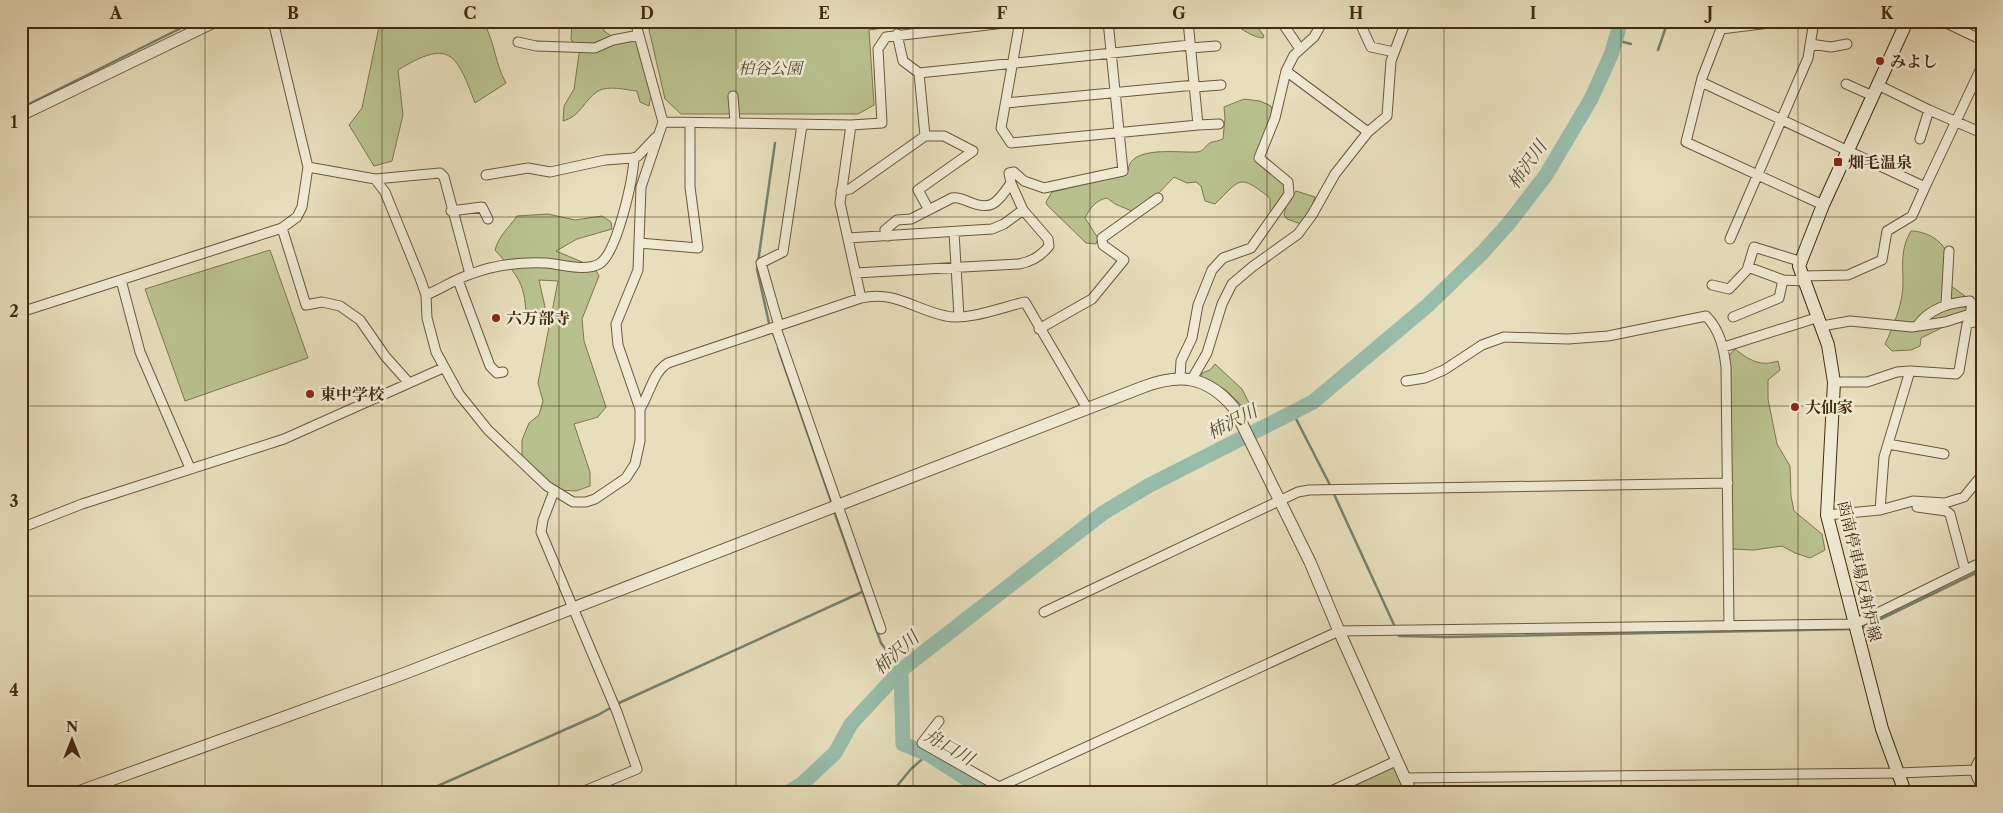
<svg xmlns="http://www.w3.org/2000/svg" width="2003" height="813" viewBox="0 0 2003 813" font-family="'Libre Caslon Text','Noto Serif JP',serif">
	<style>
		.green { fill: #b8c18e; stroke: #7e764f }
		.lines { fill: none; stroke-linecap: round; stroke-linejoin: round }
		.stream { stroke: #75836d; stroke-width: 2.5 }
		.river { stroke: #97bdab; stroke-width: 15 }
		.minor-casing { stroke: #6c583b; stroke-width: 11 }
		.tertiary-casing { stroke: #6c583b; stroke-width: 13 }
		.secondary-casing { stroke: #432b10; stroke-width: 14 }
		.minor { stroke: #efead3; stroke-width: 9 }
		.tertiary { stroke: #efead3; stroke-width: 11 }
		.secondary { stroke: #efead3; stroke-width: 12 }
		.grid { fill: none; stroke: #432b10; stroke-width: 1; stroke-opacity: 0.55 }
		.poi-dot { fill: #8f2418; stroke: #efead3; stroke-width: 2 }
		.labels { text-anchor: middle; stroke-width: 5; stroke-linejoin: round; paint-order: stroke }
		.poi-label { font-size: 16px; font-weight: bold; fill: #432b10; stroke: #efead3; text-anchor: start }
		.park-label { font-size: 16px; font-style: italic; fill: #5a4929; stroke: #efead3 }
		.street-label { font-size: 16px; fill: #432b10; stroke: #efead3 }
		.water-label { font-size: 18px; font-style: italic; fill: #585037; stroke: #efead3 }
		.neatline { fill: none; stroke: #432b10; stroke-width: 2 }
		.grid-label { font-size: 16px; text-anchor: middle; font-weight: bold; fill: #432b10 }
	</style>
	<rect width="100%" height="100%" fill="#e7debb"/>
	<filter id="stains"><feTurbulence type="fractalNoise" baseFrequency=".004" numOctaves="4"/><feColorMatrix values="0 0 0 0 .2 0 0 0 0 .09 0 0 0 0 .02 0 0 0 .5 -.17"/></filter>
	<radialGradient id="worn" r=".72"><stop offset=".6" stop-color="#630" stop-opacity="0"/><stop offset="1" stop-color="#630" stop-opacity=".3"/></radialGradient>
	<path class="green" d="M483,21C495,42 495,64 506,83L475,103C456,52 449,39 398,70L403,115L392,161L374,166L349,125L362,108L380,22Z
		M572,21H601L604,31L616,39L635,36L651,94L649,106L640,102L637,91C626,90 609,85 598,91C584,100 580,117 563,121L564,106L574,89L580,47L571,40Z
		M647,21H892V27L869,30L874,105L858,114H681L665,99Z
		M1196,21H1257L1259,29L1264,36L1263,38C1253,37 1247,32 1238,27C1229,22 1209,25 1199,28Z
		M1244,99L1260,101L1271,106L1272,110L1264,142L1258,149L1257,157L1268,171L1286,186L1287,192L1270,214V198C1238,173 1241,179 1215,204L1205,201L1201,186L1196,182L1187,183L1174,177L1155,197L1134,212L1115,204L1107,198C1096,200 1090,208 1085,218L1098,238L1096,244L1086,243L1047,205L1046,202L1052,192L1122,175L1128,171C1129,145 1178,153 1196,152C1205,152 1205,144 1212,142C1216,141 1219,141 1223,139L1225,118L1224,107Z
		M1296,191L1315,197L1310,212L1301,224L1287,219L1284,215L1286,206Z
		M548,214L575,220L602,216L611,222L612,229L577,239L556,251L594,267L599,276L582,319L584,341L606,407L598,417L574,424L590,472V486L576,491L559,490L522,458V440L529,423L539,415L543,401L538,383L558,281L539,280L545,307L538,318L526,322C526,284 519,277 495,250C499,235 509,228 517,216Z
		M1911,231C1926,231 1945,241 1948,257C1950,264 1946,274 1944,281L1965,296L1968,315L1921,338L1920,346L1911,350L1892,351L1885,344C1893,327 1903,304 1903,284C1903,266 1900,249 1911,231Z
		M270,250L308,358L185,401L145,289Z
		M1735,349C1749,360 1760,367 1778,361L1780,370L1768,380V399L1777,444L1790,466L1791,496L1794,511L1822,534L1825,550L1810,558L1795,553L1782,546L1754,550L1731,549L1725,360Z
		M1215,364L1242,389L1249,403L1242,406L1226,390L1201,377L1202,373L1210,370Z
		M1394,767L1406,792H1356L1353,785Z"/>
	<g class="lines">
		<path class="stream" d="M1616,40L1631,44
			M1658,50L1668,21
			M21,108L195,21
			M775,143L757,269L769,323L777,343
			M778,348L832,504
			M1293,413L1331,487
			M1333,492L1395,627
			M834,511L881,643L901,670
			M1860,629L1982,570
			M1397,633L1399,636L1447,637L1852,629
			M424,792L598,715L619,703L862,592
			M892,792L911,769L928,754"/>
		<path class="river" d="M901,670L903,744L928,754L987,792
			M789,792L802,784L835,753L851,724L901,670L1103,513L1148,486L1313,402L1427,306L1482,253L1509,223L1546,175L1591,99L1611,55L1621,21"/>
		<defs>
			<path id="minor" d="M1020,21L1001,128L1011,143L1198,125L1188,21
				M1281,21L1300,49
				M1359,21L1371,47L1394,52
				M1724,21L1702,78L1686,142L1823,205
				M1942,21L1982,40
				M1721,29L1786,21
				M897,34L903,61L919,73L1190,45
				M518,42L536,46L595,48L613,40L639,35
				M1810,44L1831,47L1847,44
				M1190,48L1216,46
				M1286,71L1368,132
				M919,73L925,136
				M1701,82L1925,187L1982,66
				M1846,84L1873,96
				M1878,85L1929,110
				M1195,87L1221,85
				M733,96L735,122
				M1006,103L1195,85
				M663,122L851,125L882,123L878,49L886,37L1021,21
				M851,125L840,203L861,298
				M1198,125L1219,124
				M1920,139L1929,110L1982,133
				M308,167L375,179L440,173L444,177L470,274
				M486,175L528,168L550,172L605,160L633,158L638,156L656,137
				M375,179L385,192L420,278L426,295L427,318L436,352L459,394L488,430L547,486L573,502H586L595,499L626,478L635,464L640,441V409L618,345L616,324L638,270L641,187L663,122L635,21
				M841,191L850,189L925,136H944L973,151L918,190L929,210
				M451,211L482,207L488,219
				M282,228L306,305L322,302L340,306L360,320L385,356L409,383
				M954,232L959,317
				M888,236L885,230L897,220L911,219L952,198C958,197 962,199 967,201C992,212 997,203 1011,183
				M848,238L992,229L1004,224L1023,210
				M1730,239L1808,58L1814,21
				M639,243L698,248L690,187V124
				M1748,267L1783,280L1804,281
				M855,273L1019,264C1031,262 1041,256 1049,246L1048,239L1023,210L1011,183L1009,173L1014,172L1024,181L1044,188L1123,171L1108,21
				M1802,276L1848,275L1882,260L1887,231L1912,216L1925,187
				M121,280L140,352L190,468
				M458,280L490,366L497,373L503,372
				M1712,285L1729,289L1747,270L1754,247L1799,261
				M426,295C441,289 455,279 471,274C494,265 521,262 546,263C561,264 585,272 599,264C617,254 633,179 634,158
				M1946,304L1949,251
				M21,312L282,228L297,217L302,207L308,167L273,21
				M1733,317L1779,298L1783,280
				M779,326L761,263L783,252L802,125
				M1822,326L1850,321L1912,327L1945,322L1970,314L1975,321
				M1917,326C1930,308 1949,303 1970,301L1972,304L1970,314
				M776,328L881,629
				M1039,329L1092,299L1124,260L1103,245L1102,238L1158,198
				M1724,347L1819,317
				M1180,378L1181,361L1192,338L1198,305L1212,270L1223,258L1251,248L1289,194L1288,182L1259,158L1275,118L1286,71L1294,55L1314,37L1323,21
				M1192,379L1207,353L1222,304L1232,284L1252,267L1298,234L1312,215L1335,174L1368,132L1387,116L1391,61L1406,21
				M1406,381L1425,378L1444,370L1482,345L1504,337L1568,339L1608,336L1706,316C1720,330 1724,349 1726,367L1729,626
				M1834,382H1867L1897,372L1910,371L1956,374L1959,371L1967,324L1982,320
				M640,409C650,393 653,372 668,363L861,298C895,290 915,310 946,316C967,321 1003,307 1025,302L1087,408
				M1888,444L1944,454
				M554,491L543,520L541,532L617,712L637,769L582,792
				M1917,507L1946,511L1950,514L1965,570
				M1880,510L1884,457L1910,371
				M1827,515L1880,510L1913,501L1945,503L1964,497L1982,475
				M21,528L82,504L284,439L443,368
				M1044,612L1298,492L1309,490L1728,483
				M939,721L922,743L1008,792
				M1982,756C1973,768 1973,774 1982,786
				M1405,778L1898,773L1974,770
				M999,787L1339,631L1855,624L1982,562
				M1329,792L1396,761"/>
			<path id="tertiary" d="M21,115L216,21
				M78,792L403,674L1143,387C1181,373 1207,376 1234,408L1310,562L1339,631L1411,792"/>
			<path id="secondary" d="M1905,792L1882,729L1827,515L1834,382L1828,345L1799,266L1823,205L1907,21"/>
		</defs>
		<use href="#minor" class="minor-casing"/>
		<use href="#tertiary" class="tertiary-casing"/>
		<use href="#secondary" class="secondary-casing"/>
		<use href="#minor" class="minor"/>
		<use href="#tertiary" class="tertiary"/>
		<use href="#secondary" class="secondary"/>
	</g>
	<path class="grid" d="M205,21V792M382,21V792M559,21V792M736,21V792M913,21V792M1090,21V792M1267,21V792M1444,21V792M1621,21V792M1798,21V792M21,217H1982M21,406H1982M21,596H1982"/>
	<g class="poi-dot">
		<circle cx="1880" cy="61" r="5"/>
		<rect x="1833" y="157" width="10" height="10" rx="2.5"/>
		<circle cx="496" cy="318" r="5"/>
		<circle cx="310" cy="394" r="5"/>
		<circle cx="1795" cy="407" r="5"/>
	</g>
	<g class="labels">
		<g class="poi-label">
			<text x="1890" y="67">みよし</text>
			<text x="1848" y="168">畑毛温泉</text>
			<text x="506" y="324">六万部寺</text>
			<text x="320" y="400">東中学校</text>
			<text x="1805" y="413">大仙家</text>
		</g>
		<g class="park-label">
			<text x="770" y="74">柏谷公園</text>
		</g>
		<g class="street-label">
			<text transform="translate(1860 571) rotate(77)" y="6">函南停車場反射炉線</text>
		</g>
		<g class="water-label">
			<text transform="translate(1527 165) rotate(-55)" y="6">柿沢川</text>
			<text transform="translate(1232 422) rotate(-27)" y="6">柿沢川</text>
			<text transform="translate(896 653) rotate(-42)" y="6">柿沢川</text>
			<text transform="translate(949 747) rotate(30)" y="6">舟口川</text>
		</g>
	</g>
	<rect width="2003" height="813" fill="none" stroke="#e7debb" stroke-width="55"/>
	<g transform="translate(72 740)" stroke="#efead3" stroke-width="4" paint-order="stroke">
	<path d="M0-4L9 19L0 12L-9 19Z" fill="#432b10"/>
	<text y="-8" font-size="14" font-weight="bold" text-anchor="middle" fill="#432b10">N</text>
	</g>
	<rect x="28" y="28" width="1948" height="758" class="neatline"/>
	<g class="grid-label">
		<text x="116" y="19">A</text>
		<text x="293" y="19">B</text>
		<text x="470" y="19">C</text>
		<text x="647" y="19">D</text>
		<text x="824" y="19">E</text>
		<text x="1002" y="19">F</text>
		<text x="1179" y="19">G</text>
		<text x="1356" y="19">H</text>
		<text x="1533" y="19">I</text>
		<text x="1710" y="19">J</text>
		<text x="1887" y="19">K</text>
		<text x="14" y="128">1</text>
		<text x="14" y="317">2</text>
		<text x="14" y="507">3</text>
		<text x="14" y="696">4</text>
	</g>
	<rect width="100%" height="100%" filter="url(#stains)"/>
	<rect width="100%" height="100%" fill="url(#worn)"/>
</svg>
